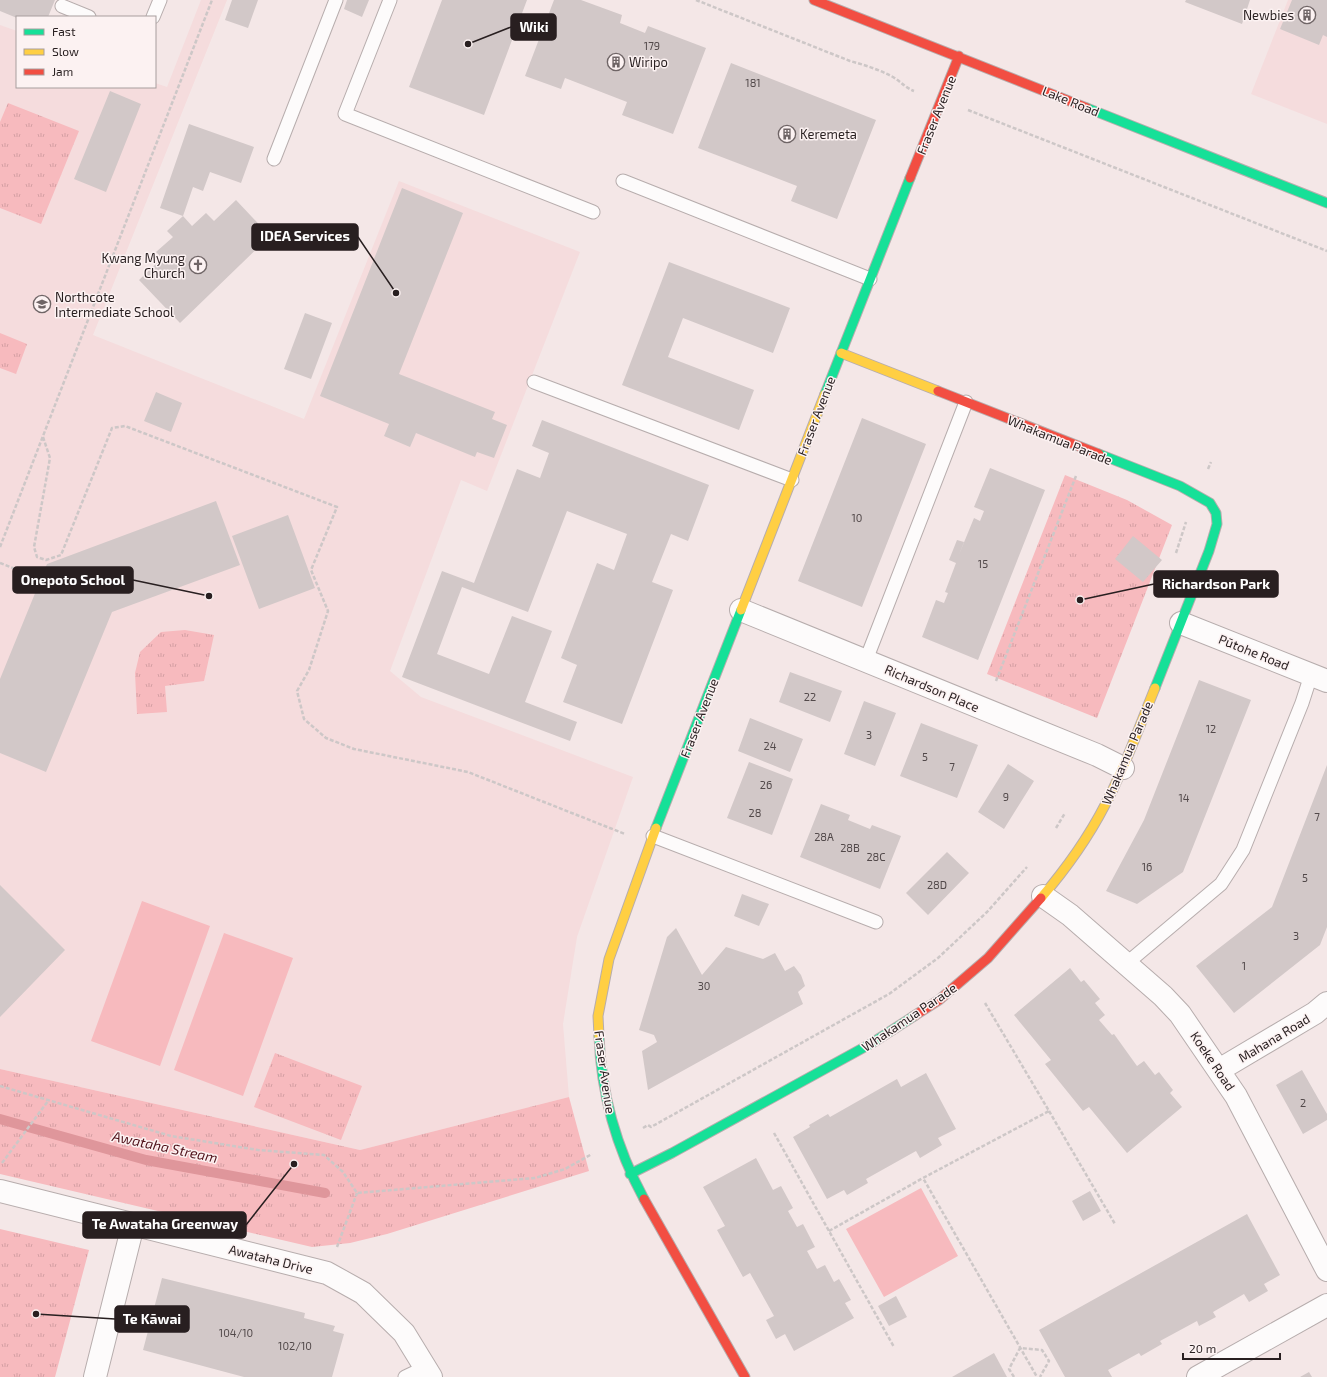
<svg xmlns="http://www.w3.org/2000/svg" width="1327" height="1377" viewBox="0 0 1327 1377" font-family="'Exo 2',sans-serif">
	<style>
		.built { fill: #f5dcdd }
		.grass { fill: #f7babe }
		.park { fill: url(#park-tufts) }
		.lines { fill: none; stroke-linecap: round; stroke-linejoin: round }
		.stream { stroke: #df969b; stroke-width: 10 }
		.building { fill: #d2c8c8 }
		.lane-casing { stroke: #b7adad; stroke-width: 15 }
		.street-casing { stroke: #b7adad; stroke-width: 24 }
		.fast-casing { stroke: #b7adad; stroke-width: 11 }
		.slow-casing { stroke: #b7adad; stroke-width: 11 }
		.jam-casing { stroke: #b7adad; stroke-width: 11 }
		.path { stroke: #cdc7c7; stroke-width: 2.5; stroke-dasharray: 4 2; stroke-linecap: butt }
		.lane { stroke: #fdfbfb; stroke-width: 13 }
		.street { stroke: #fdfbfb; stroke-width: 22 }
		.fast { stroke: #16e098; stroke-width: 9 }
		.slow { stroke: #ffcf43; stroke-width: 9 }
		.jam { stroke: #f24e42; stroke-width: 9 }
		.labels { text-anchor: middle; stroke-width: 3; stroke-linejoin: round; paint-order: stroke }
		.number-label { font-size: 11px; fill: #52494a }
		.poi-label { font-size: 13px; fill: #281f20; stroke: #fcf2f2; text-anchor: start }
		.street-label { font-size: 13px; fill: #281f20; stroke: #fcf2f2 }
		.water-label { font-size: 14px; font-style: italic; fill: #50111a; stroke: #fcf2f2 }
		.leader { fill: none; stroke: #281f20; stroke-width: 1.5 }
		.callout-dot { fill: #281f20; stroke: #fcf2f2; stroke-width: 1.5 }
		.callout { fill: #281f20; stroke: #281f20; stroke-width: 1.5 }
		.callout-label { font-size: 14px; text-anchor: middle; font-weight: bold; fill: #fff }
	</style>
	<defs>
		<pattern id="park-tufts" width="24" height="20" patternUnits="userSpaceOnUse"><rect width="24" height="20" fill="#f7babe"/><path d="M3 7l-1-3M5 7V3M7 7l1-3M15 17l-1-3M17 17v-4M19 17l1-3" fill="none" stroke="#d49fa3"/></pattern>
	</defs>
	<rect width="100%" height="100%" fill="#f4e7e7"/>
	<path class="built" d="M201,0H227L93,335L304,419L399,181L580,252L487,491L461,480L390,671L421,697L633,777L577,937L563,1024L569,1097L360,1150L0,1069V25L17,31V87H155V83L167,87Z
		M1288,0H1327V124L1251,94Z"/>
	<path class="grass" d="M142,901L210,926L160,1066L91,1041Z
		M224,933L293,958L243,1096L174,1070Z
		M921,1188L958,1256L884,1297L846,1229Z"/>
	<path class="park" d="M8,103L79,131L41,224L0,208V122Z
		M0,333L27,344L16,374L0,368Z
		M1065,475L1127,500L1172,525L1097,718L987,674Z
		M185,630L214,635L204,681L165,686L167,712L137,714L135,673L140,652L161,632Z
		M275,1053L362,1086L341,1140L254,1107Z
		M0,1069L360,1150L569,1097L589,1171L387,1234L350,1243L312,1247L0,1174Z
		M0,1229L89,1250L55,1377H0Z"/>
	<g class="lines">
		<path class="stream" d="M0,1119L146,1160L325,1193"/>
	</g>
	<path class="building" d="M0,0H55L48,17L17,18L0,11Z
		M232,0H258L248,28L225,20Z
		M347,0H369L362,17L344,9Z
		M442,0H527L484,115L409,87Z
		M554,0H581L622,15L620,23L645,33L648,26L706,48L673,134L622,115L627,102L565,78L561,89L525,76Z
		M1186,0H1250L1242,24L1185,2Z
		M1292,0H1327V37L1323,35L1319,45L1280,29Z
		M731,63L876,120L837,219L791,201L797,186L698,148Z
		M110,91L141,104L106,192L74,179Z
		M189,124L254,147L241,183L210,172L203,191L193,187L183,216L160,208Z
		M402,188L463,213L399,374L495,412L492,419L507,425L494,458L477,452L475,457L416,433L410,447L384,436L389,424L320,396Z
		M236,200L270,236L180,323L139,280L162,258L156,252L173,237L167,231L183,216L192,226L206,213L214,221Z
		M669,262L790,308L773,353L683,318L668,357L754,390L739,430L622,385Z
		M305,313L332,323L311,379L284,369Z
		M156,392L182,403L171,432L144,421Z
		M862,418L926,444L862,607L798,581Z
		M542,420L709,485L688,541L671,534L652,582L673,590L622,724L563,702L577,665L561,658L597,563L614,570L627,534L567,511L528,612L462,587L437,654L489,674L512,616L552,631L525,702L577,722L570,741L402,677L442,571L474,583L517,469L540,478L549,453L532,446Z
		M990,468L1045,490L978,660L922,637L936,600L944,603L948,593L945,592L956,563L949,560L957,540L964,542L958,557L974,518L980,521L984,511L974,507Z
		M216,501L240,565L112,612L46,772L0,753V679L47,564Z
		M288,515L315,588L259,609L232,536Z
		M1133,536L1162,560L1143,582L1115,559Z
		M790,672L842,691L830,722L779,702Z
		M1199,680L1251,700L1183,872L1137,904L1106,891L1144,820Z
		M864,701L896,713L875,766L844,754Z
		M750,718L803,739L790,772L738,751Z
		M921,723L978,745L957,798L900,776Z
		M749,762L793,779L772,835L727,818Z
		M1008,764L1034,781L1004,829L978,812Z
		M1327,765V927L1320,945L1234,1013L1196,966L1272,907Z
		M821,804L850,815L848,820L870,829L872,825L901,836L880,889L800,857Z
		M947,852L969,873L928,915L906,893Z
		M0,885L65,950L0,1017Z
		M742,894L769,904L759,926L734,916Z
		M676,928L702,975L726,947L763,959L775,953L785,971L794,966L801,975L805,986L798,992L803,1004L648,1090L642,1051L657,1042L654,1035L639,1030L667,937Z
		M1070,968L1081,982L1084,980L1100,999L1095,1003L1105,1015L1099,1020L1112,1035L1114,1034L1137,1066L1144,1061L1155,1075L1159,1072L1173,1090L1170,1093L1182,1107L1127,1153L1089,1107L1083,1111L1045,1064L1051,1060L1014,1015Z
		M1302,1070L1327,1114V1120L1303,1134L1276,1085Z
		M926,1073L956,1129L938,1138L942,1145L920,1158L916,1151L866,1179L868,1183L847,1195L844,1190L827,1199L793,1137L810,1127L809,1125L828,1114L830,1117L897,1079L901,1087Z
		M756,1158L773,1190L781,1186L793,1208L788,1211L797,1227L803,1224L815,1247L807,1251L817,1269L825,1265L834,1282L839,1279L851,1300L845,1303L854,1318L794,1351L785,1334L776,1339L766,1320L774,1316L750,1273L743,1277L717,1230L725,1226L703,1187Z
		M1090,1191L1101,1211L1083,1221L1072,1201Z
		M1247,1214L1280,1275L1264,1284L1268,1291L1249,1302L1244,1294L1213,1312L1216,1317L1199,1326L1197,1321L1160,1341L1162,1344L1141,1356L1139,1353L1108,1370L1112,1377H1065L1039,1330Z
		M162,1278L305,1313L304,1318L335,1326L333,1331L344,1334L332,1377H244L143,1350Z
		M896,1296L907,1317L889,1326L878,1306Z
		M994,1353L1007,1377H952Z
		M1309,1372L1312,1377H1300Z"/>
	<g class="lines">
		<defs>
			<path id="lane" d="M390,0L345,114L593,212
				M62,6L89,17
				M153,17L160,0
				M274,159L336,0
				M623,181L870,279
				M534,382L792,480
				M866,660L966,402
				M653,836L876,922
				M1126,964L1221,884L1243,850L1302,703L1311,675
				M405,1377L426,1367"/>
			<path id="street" d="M741,610L1097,755L1123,768
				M1181,623L1327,681
				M1043,896L1070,915L1163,996L1180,1014L1236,1096L1327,1270
				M1219,1070L1315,1013L1327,1003
				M0,1191L327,1273L363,1293L404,1333L431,1377
				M95,1377L133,1225
				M1198,1377L1327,1305"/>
			<path id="fast" d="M1087,108L1327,203
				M825,394L910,178
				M1099,454L1180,486L1210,503L1216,513L1217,524L1209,551L1155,688
				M656,828L741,610
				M599,1036C601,1093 617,1149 644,1199
				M630,1174L672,1153L872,1043L914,1016"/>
			<path id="slow" d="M841,353L938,391
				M741,610L825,394
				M1041,898C1065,870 1088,838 1105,805C1125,768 1139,727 1155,688
				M599,1036L598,1016L609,959L656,828"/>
			<path id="jam" d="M814,0L1087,108
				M910,178L959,56
				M938,391L1099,454
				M914,1016L939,1000L988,958L1041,898
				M644,1199L745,1377"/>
		</defs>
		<use href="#lane" class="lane-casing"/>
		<use href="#street" class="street-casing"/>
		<use href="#fast" class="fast-casing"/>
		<use href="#slow" class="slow-casing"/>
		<use href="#jam" class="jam-casing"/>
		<path class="path" d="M696,0L850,61C865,65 880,70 893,77C901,82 906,88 914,91
			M968,110L1327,251
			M43,437L50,458L34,547L37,557L46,560L61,555L112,428L125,426L337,507L311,570L328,611L309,670L297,691L304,719L326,738L354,749L468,772L625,834
			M1208,469L1211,462
			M0,547L212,0
			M1176,553L1186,522
			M0,563L41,579
			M996,681L1076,476
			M1056,828L1065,813
			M985,1003L1049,1111L923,1178L1037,1377
			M0,1086L171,1136L258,1150L324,1155L343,1172L357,1193L535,1178L565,1169L592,1154
			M1049,1111L1115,1224
			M643,1128L648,1125L651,1127L889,994L938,958L987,912L1027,867
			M774,1133L894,1347
			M2,1163L48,1101
			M829,1231L923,1178
			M337,1247L357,1193
			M1014,1377L1009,1369L1020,1348L1042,1350L1049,1361L1040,1377"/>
		<use href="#lane" class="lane"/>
		<use href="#street" class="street"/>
		<use href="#fast" class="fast"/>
		<use href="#slow" class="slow"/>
		<use href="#jam" class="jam"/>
	</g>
	<defs>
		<symbol id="building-ring" viewBox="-11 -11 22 22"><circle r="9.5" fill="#fcf2f2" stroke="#6f6566" stroke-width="1.5"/><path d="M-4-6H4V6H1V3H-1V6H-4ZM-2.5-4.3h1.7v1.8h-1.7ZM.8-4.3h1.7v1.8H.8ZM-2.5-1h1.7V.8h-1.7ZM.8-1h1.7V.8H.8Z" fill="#6f6566"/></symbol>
		<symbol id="church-ring" viewBox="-11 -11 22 22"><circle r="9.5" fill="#fcf2f2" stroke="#6f6566" stroke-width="1.5"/><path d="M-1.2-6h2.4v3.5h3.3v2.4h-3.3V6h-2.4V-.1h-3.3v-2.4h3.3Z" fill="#6f6566"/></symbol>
		<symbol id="school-ring" viewBox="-11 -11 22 22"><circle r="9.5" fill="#fcf2f2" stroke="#6f6566" stroke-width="1.5"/><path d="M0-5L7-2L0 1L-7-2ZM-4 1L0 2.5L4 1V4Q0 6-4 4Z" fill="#6f6566"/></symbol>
	</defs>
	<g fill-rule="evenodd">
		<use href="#building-ring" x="1297" y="5" width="20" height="20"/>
		<use href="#building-ring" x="606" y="52" width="20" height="20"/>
		<use href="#building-ring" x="777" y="124" width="20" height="20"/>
		<use href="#church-ring" x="188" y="255" width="20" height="20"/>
		<use href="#school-ring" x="32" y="294" width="20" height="20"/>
	</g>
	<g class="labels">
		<g class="number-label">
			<text x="652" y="50">179</text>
			<text x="753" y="87">181</text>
			<text x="857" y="522">10</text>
			<text x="983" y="568">15</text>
			<text x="810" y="701">22</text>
			<text x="1211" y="733">12</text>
			<text x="869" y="739">3</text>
			<text x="770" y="750">24</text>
			<text x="925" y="761">5</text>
			<text x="952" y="771">7</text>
			<text x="766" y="789">26</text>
			<text x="1006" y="801">9</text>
			<text x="1184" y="802">14</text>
			<text x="755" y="817">28</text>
			<text x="1317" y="821">7</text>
			<text x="824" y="841">28A</text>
			<text x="850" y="852">28B</text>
			<text x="876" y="861">28C</text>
			<text x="1147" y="871">16</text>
			<text x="1305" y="882">5</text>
			<text x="937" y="889">28D</text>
			<text x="1296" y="940">3</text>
			<text x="1244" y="970">1</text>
			<text x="704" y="990">30</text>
			<text x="1303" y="1107">2</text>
			<text x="236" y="1337">104/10</text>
			<text x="295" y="1350">102/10</text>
		</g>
		<g class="poi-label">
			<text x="1294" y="20" text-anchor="end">Newbies</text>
			<text x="629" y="67">Wiripo</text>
			<text x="800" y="139">Keremeta</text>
			<text x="185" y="263" text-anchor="end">Kwang Myung<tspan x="185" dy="15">Church</tspan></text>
			<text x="55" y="302">Northcote<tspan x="55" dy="15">Intermediate School</tspan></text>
		</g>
		<g class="street-label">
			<text transform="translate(1071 101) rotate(22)" y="5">Lake Road</text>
			<text transform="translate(936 115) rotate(-68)" y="5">Fraser Avenue</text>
			<text transform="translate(816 416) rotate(-69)" y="5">Fraser Avenue</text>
			<text transform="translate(1060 440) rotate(22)" y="5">Whakamua Parade</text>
			<text transform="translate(1254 652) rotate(22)" y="5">Pūtohe Road</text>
			<text transform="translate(932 688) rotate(23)" y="5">Richardson Place</text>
			<text transform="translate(699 718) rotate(-69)" y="5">Fraser Avenue</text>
			<text transform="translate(1127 753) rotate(-67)" y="5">Whakamua Parade</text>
			<text transform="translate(909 1017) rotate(-34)" y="5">Whakamua Parade</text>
			<text transform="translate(1274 1038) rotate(-31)" y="5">Mahana Road</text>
			<text transform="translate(1213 1061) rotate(56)" y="5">Koeke Road</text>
			<text transform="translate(605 1072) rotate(82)" y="5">Fraser Avenue</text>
			<text transform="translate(271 1259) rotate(14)" y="5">Awataha Drive</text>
		</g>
		<g class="water-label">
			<text transform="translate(165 1147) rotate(12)" y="5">Awataha Stream</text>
		</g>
	</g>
	<path class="leader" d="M468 44L511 27M396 293L358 237M209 596L133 580M1080 600L1154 584M294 1164L246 1225M36 1314L115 1319"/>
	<g class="callout-dot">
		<circle cx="468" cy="44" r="4"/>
		<circle cx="396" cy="293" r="4"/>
		<circle cx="209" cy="596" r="4"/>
		<circle cx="1080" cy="600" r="4"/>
		<circle cx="294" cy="1164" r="4"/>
		<circle cx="36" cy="1314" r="4"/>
	</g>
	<g class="callout">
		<rect x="511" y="14" width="45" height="26" rx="4"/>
		<rect x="252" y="224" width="106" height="26" rx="4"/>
		<rect x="13" y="567" width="120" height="26" rx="4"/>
		<rect x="1154" y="571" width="124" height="26" rx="4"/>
		<rect x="83" y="1212" width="163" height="26" rx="4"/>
		<rect x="115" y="1306" width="74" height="26" rx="4"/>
	</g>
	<g class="callout-label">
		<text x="534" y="32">Wiki</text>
		<text x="305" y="241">IDEA Services</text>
		<text x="73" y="585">Onepoto School</text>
		<text x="1216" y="589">Richardson Park</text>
		<text x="165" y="1229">Te Awataha Greenway</text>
		<text x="152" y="1324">Te Kāwai</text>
	</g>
	<rect x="16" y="16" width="140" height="72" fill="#fcf2f2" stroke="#a79e9e"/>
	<rect x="24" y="29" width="20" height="6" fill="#16e098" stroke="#a79e9e"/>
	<text x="52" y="36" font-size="12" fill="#281f20">Fast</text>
	<rect x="24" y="49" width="20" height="6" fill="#ffcf43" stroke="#a79e9e"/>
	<text x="52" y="56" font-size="12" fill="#281f20">Slow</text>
	<rect x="24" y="69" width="20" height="6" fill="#f24e42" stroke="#a79e9e"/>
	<text x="52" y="76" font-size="12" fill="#281f20">Jam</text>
	<path d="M1183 1353v6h97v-6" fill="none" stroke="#281f20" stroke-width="2"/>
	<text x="1189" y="1353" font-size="12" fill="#281f20" stroke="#fcf2f2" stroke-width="3" paint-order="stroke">20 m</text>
</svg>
